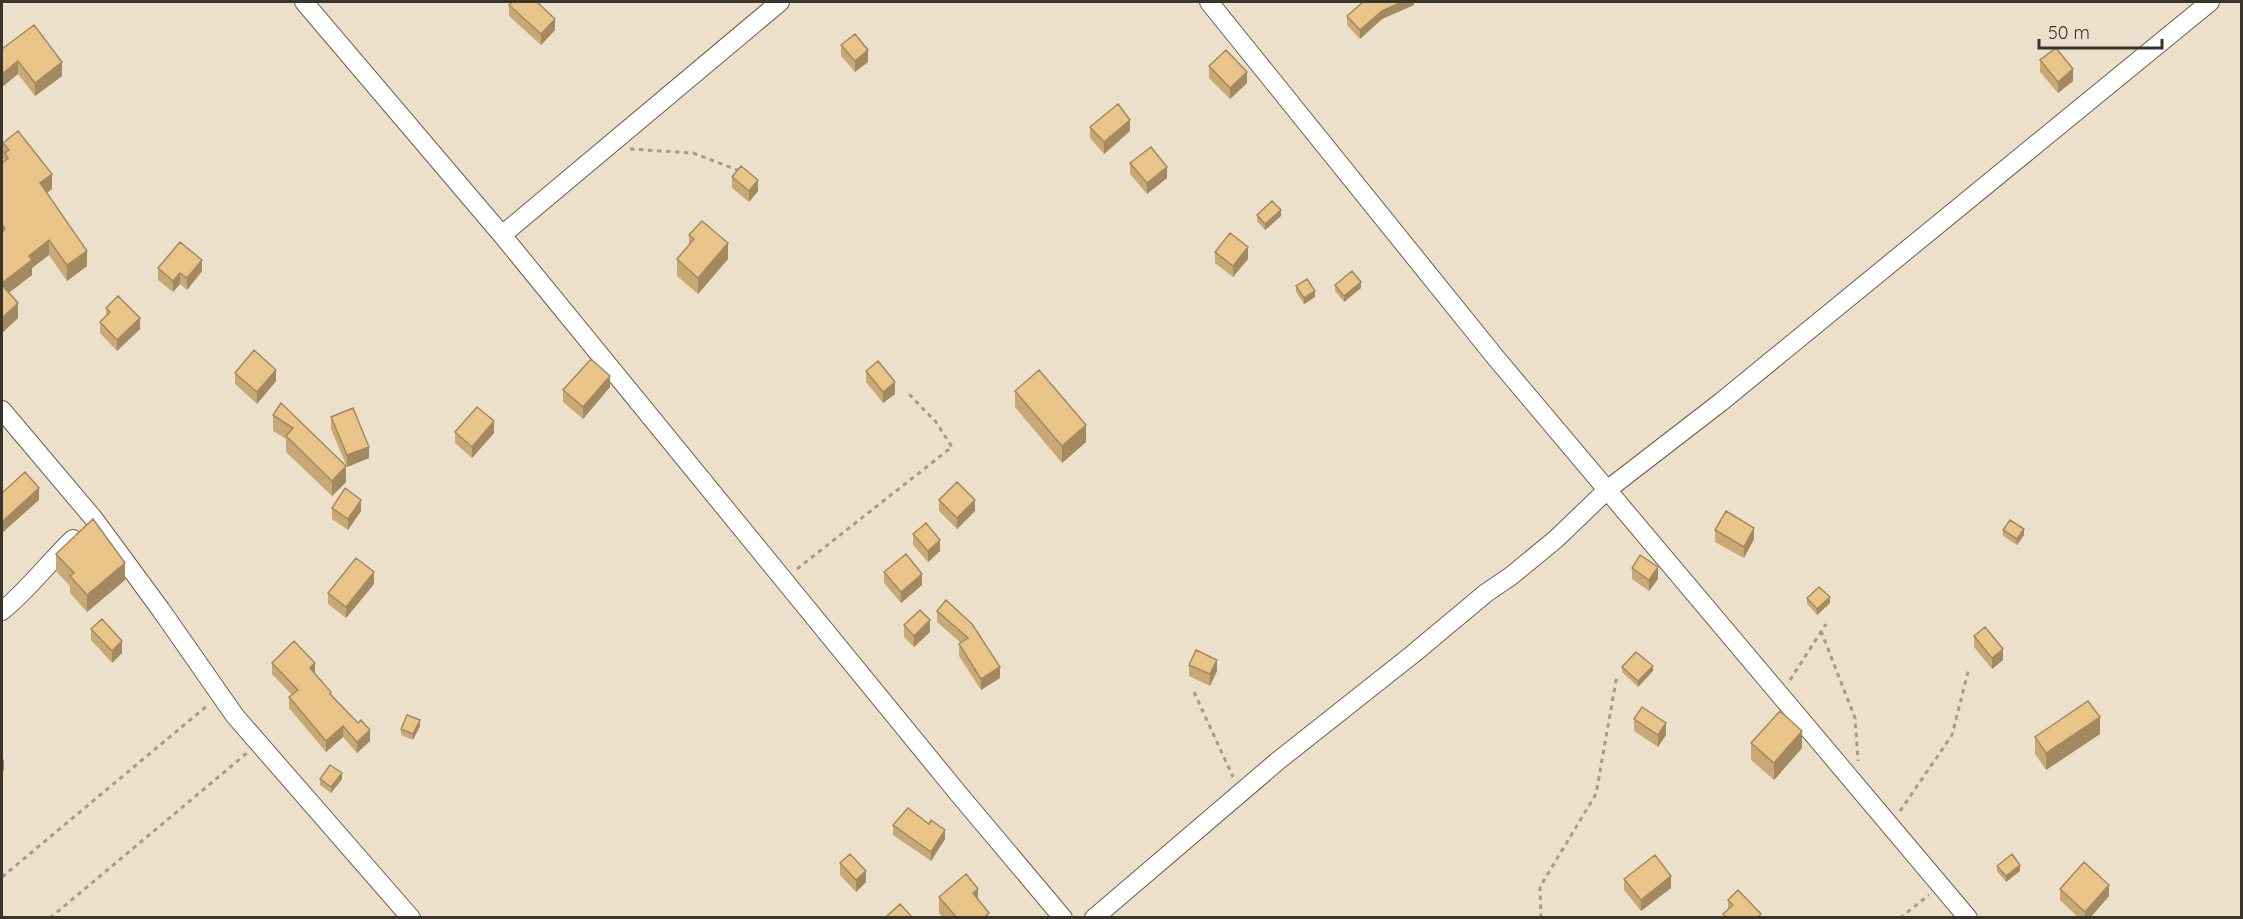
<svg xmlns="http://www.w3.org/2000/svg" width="2243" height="919" viewBox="0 0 2243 919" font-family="Quicksand,sans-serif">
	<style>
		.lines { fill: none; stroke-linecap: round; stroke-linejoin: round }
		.street-casing { stroke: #6b5f4d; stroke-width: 20 }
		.path { stroke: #a59b8b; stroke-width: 3; stroke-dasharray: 4.5 4.5; stroke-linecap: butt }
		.street { stroke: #fff; stroke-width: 18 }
		.wall { fill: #c8a976 }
		.shaded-wall { fill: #a28960 }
		.building { fill: #e8c489; stroke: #a28960; stroke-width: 1.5 }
	</style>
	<rect width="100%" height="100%" fill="#ede0cb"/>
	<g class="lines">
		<defs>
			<path id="street" d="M304,2L502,235L957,792L1063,918
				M1209,2L1496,358L1968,918
				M502,235L780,2
				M2,410L94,519L161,610L235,716L411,918
				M2,611C28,590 48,563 73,539
				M1094,918L1279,760L1413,654L1486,593L1511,576L1556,539L1607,490L1721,402L2210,2"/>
		</defs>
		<use href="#street" class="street-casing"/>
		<path class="path" d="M630,149L693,153L740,171
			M797,569L952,447L936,422L908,393
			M1821,631L1855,718L1858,761
			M1790,680L1826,624
			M1194,692L1233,777
			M1900,811L1952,735L1969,668
			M2,877L208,705
			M50,918L247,753
			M1541,918L1540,887L1596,794L1617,675
			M1900,918L1929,895"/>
		<use href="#street" class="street"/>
	</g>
	<path class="wall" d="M1414,2V5L1382,19L1360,39L1347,25V16Z
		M509,5L555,30L541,45L509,16Z
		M841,45L868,62L855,72L841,56Z
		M2,49L62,76L35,96L18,74L2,87Z
		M2040,60L2073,81L2058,93L2040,72Z
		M1209,66L1247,83L1230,99L1209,78Z
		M1090,127L1130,131L1104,154L1090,138Z
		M3,143L52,189L47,193L87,266L67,281L49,255L32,268V275L9,293L18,318L2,333V163L5,161L3,158Z
		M1130,163L1167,178L1147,194L1130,174Z
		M732,177L758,191L749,202L732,188Z
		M1257,215L1281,216L1265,230L1257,221Z
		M689,235L728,259L698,294L677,276V259L689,245Z
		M1215,252L1248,259L1233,277L1215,263Z
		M158,268L202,271L187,290L180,284L173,292L158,280Z
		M1335,285L1361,288L1344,302L1335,291Z
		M1296,286L1315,297L1304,304L1296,292Z
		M106,308L140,329L117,351L100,333V322L106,316Z
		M866,371L895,394L883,403L866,382Z
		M235,373L276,381L257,404L235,384Z
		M610,387L583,419L563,402V390Z
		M1015,391L1086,442L1062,463L1015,407Z
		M281,403L346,482L332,496L286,452V439L273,431V415Z
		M331,417L369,458L347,467L331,429Z
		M455,432L494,433L472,458L455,443Z
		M939,500L975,511L957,529L939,511Z
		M332,508L361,511L348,530L332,519Z
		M1715,530L1754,539L1744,558L1715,542Z
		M2003,530L2024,535L2017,545L2003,536Z
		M913,534L940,551L928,562L913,545Z
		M56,554L125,580L87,612L70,593V586L56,571Z
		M1632,568L1658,579L1649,591L1632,579Z
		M884,572L922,585L901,603L884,583Z
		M374,584L346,618L328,604V593Z
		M1807,598L1830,603L1817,615L1807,604Z
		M946,600L1000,678L981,690L959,656V644L961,643L937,622V611Z
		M904,625L930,632L914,647L904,637Z
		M91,629L122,653L112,663L91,640Z
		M1974,636L2003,660L1992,669L1974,647Z
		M272,663L315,673L331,695L370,741L357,753L343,737L326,752L289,708V697L292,695L272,674Z
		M1189,665L1217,671L1210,686L1189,676Z
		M1622,667L1653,671L1638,687L1622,672Z
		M1634,719L1666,735L1658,747L1634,731Z
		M420,726L413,740L401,735V729Z
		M2100,734L2046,770L2035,754V737Z
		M1751,743L1802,748L1774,780L1751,760Z
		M320,779H342L331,793L320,785Z
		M929,824L945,839L931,861L893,835V825Z
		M840,863L866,882L856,892L840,875Z
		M1997,866L2020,871L2006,882L1997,871Z
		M1624,879L1671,888L1641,911L1624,890Z
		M2060,889L2109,896L2090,918H2079L2060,900Z
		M939,897L978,899L989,918H943L939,913Z
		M1728,900L1761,918H1723V914L1728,909Z"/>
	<path class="shaded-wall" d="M1402,2H1414V5L1382,19L1360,39V30L1382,11Z
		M555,19V30L541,45V34Z
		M868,50V62L855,72V61Z
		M18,61V74L2,87V74Z
		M62,62V76L35,96V83Z
		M2073,69V81L2058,93V82Z
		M1247,72V83L1230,99V88Z
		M1130,120V131L1104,154V142Z
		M1167,167V178L1147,194V183Z
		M52,174V189L40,198V183Z
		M758,180V191L749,202V191Z
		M1281,210V216L1265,230V224Z
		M49,240V255L32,268V275L2,298V283L29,256Z
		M728,243V259L698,294V278Z
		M1248,247V259L1233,277V266Z
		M87,251V266L67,281V265Z
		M202,260V271L187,290V278Z
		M180,273V284L173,292V281Z
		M1361,282V288L1344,302V296Z
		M1315,291V297L1304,304V298Z
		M18,303V318L2,333V318Z
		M140,318V329L117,351V340Z
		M276,370V381L257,404V392Z
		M610,376V387L583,419V407Z
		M895,382V394L883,403V392Z
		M494,421V433L472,458V447Z
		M1086,425V442L1062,463V446Z
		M369,447V458L347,467V455Z
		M346,466V482L332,496V481Z
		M39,488V500L2,533V522Z
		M361,500V511L348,530V519Z
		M975,500V511L957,529V518Z
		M1754,528V539L1744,558V547Z
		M2024,529V535L2017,545V539Z
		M940,540V551L928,562V551Z
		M125,563V580L87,612V595Z
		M1658,567V579L1649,591V580Z
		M374,572V584L346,618V607Z
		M922,574V585L901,603V592Z
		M1830,597V603L1817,615V609Z
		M930,620V632L914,647V636Z
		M122,641V653L112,663V651Z
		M2003,649V660L1992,669V658Z
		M1217,660V671L1210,686V674Z
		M315,663V674L310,668Z
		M1653,666V671L1638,687V681Z
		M1000,667V678L981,690V679Z
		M2100,717V734L2046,770V753Z
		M420,720V726L413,740V734Z
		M1666,723V735L1658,747V735Z
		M343,726V737L326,752V741Z
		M370,730V741L357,753V742Z
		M1802,731V748L1774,780V763Z
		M4,759V770L2,773V761Z
		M342,773V779L331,793V787Z
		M945,830V839L931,861V852Z
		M2020,865V871L2006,882V876Z
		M866,871V882L856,892V880Z
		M1671,876V888L1641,911V900Z
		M2109,885V896L2090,918H2085V912Z
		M978,889V905L973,893Z"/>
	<path class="building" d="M512,2H537L555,19L541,34L509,5Z
		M1363,2H1402L1382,11L1360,30L1347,16Z
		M34,25L62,62L35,83L18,61L2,74V49Z
		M855,34L868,50L855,61L841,45Z
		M2056,48L2073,69L2058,82L2040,60Z
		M1226,50L1247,72L1230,88L1209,66Z
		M1118,104L1130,120L1104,142L1090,127Z
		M18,131L52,174L40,183L87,251L67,265L49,240L29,256L32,260L2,283V232L5,229L2,224V163L8,158L5,153L9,150L3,143Z
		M1151,147L1167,167L1147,183L1130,163Z
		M741,166L758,180L749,191L732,177Z
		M1272,201L1281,210L1265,224L1257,215Z
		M702,221L728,243L698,278L677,259L694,239L689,235Z
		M1230,233L1248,247L1233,266L1215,252Z
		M180,242L202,260L187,278L180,273L173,281L158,268Z
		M1352,271L1361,282L1344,296L1335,285Z
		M1307,279L1315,291L1304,298L1296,286Z
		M2,285L18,303L2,318Z
		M118,296L140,318L117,340L100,322L110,312L106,308Z
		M254,350L276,370L257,392L235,373Z
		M591,359L610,376L583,407L563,390Z
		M878,361L895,382L883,392L866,371Z
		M1039,370L1086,425L1062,446L1015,391Z
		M281,403L346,466L332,481L286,436L293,428L273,415Z
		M477,407L494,421L472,447L455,432Z
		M353,408L369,447L347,455L331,417Z
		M25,472L39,488L2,522V493Z
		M957,482L975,500L957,518L939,500Z
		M345,488L361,500L348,519L332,508Z
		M1726,511L1754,528L1744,547L1715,530Z
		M93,519L125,563L87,595L70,576L74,573L56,554Z
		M2010,520L2024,529L2017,539L2003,530Z
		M926,523L940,540L928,551L913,534Z
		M906,554L922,574L901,592L884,572Z
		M1640,555L1658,567L1649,580L1632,568Z
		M356,558L374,572L346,607L328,593Z
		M1819,587L1830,597L1817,609L1807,598Z
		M946,600L972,624L1000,667L981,679L959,644L968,638L937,611Z
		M920,610L930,620L914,636L904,625Z
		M102,619L122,641L112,651L91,629Z
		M1985,627L2003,649L1992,658L1974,636Z
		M294,641L315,663L310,668L331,692L330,694L358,723L361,720L370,730L357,742L343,726L326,741L289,697L298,690L272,663Z
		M1196,650L1217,660L1210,674L1189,665Z
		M1636,652L1653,666L1638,681L1622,667Z
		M2088,701L2100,717L2046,753L2035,737Z
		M1642,707L1666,723L1658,735L1634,719Z
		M1780,711L1802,731L1774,763L1751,743Z
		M407,715L420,720L413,734L401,729Z
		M330,765L342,773L331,787L320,779Z
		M908,808L929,824L931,820L945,830L931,852L893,825Z
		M850,854L866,871L856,880L840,863Z
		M2012,854L2020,865L2006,876L1997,866Z
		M1655,855L1671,876L1641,900L1624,879Z
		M2084,862L2109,885L2085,912L2060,889Z
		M966,874L978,889L973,893L989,913L984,918H957L939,897Z
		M1738,890L1761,914L1757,918H1727L1723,914L1733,905L1728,900Z
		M900,904L912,917L888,918L887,916Z"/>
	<rect width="2243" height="919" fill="none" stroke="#39342c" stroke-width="6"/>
	<path d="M2039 39v9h123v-9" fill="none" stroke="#39342c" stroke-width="3"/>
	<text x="2048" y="39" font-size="18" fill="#39342c" stroke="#ede0cb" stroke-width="4.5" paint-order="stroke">50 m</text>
</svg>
